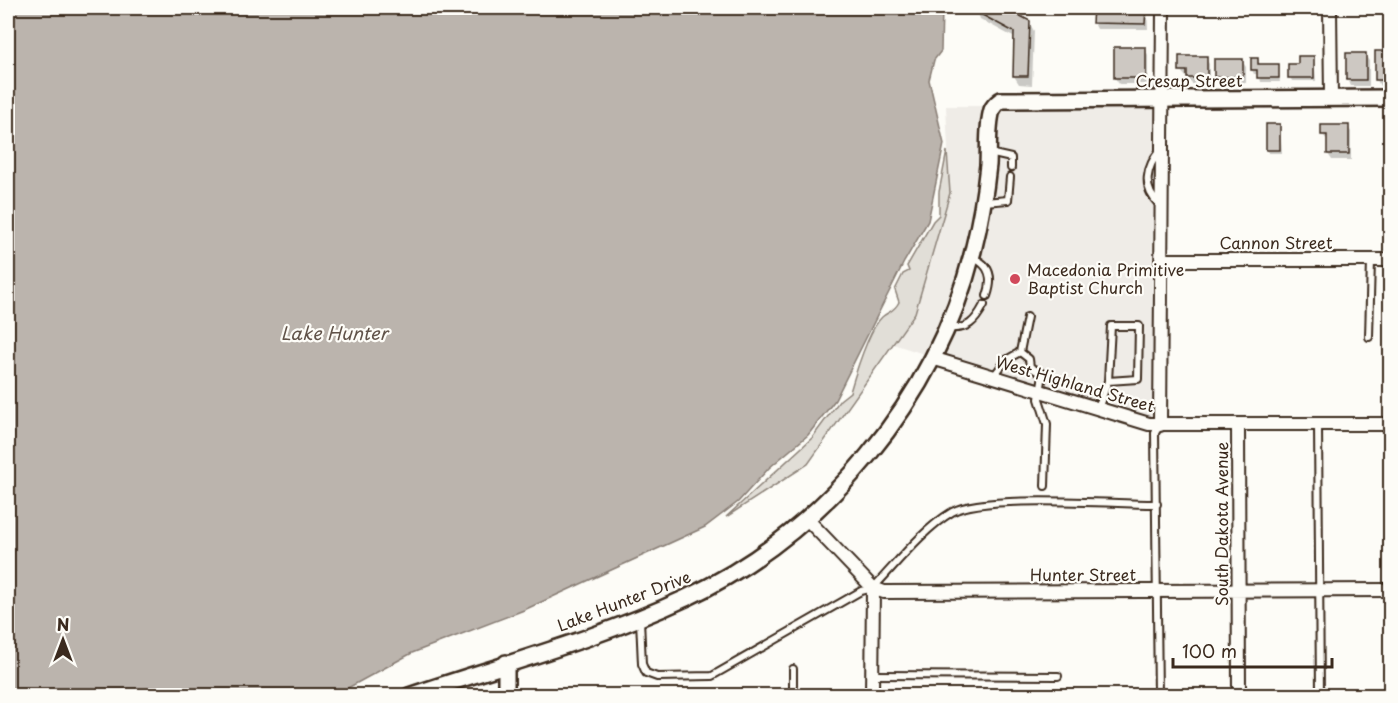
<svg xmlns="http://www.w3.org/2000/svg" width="1398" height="703" viewBox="0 0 1398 703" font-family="'Playpen Sans',sans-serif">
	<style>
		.built { fill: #efece7 }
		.green { fill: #e1ded7; stroke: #8e847a; stroke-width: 1.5 }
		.water { fill: #bbb4ad; stroke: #887d74; stroke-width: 1.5 }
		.shadow { fill: #0003 }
		.building { fill: #cdc8c2; stroke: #3b2a1e; stroke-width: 1.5 }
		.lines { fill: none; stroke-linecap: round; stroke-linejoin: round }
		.service-casing { stroke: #3b2a1e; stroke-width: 10 }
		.minor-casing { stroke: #3b2a1e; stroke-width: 16 }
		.tertiary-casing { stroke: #3b2a1e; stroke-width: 20 }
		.service { stroke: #fdfcf7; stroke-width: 6 }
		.minor { stroke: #fdfcf7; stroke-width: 12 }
		.tertiary { stroke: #fdfcf7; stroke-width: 15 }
		.poi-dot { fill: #d1495b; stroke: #fdfcf7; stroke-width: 2 }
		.labels { text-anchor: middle; stroke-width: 4.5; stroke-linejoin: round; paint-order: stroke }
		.street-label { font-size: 16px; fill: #3b2a1e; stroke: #fdfcf7 }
		.poi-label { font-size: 16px; fill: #3b2a1e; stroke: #fdfcf7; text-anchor: start }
		.water-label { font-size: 18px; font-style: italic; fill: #615349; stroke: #fdfcf7 }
	</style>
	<rect width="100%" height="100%" fill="#fdfcf7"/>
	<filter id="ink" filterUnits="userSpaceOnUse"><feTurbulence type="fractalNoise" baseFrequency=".0167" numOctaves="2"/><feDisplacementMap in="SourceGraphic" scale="12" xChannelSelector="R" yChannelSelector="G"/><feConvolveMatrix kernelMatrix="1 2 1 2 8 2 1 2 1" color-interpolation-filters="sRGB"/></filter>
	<g filter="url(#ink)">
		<path class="built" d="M946,106H988L980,194L956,288L927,355L893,344L915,313L950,193Z
			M1002,106L1154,108L1157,110L1152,266L1155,418L941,355L949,338L998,112Z"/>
		<path class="green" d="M947,151L950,193L915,313L808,464L726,517L812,438L840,400L850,392C855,375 869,329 882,317C889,311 894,312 899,302L895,290L903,274L909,271L907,266L933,221L939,215V192Z"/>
		<path class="water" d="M15,8H942L941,51L934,60L929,80L944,144L928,221L904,262L835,400L808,435L769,468L738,502L705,527L524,610L412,653L335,695H8V30Z"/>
		<path class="shadow" d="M976,8H1002L1029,22L1034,31L1032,85L1019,84L1014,76L1015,38L980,19Z
			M1094,8L1129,11V8H1147L1148,29H1097L1094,23Z
			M1145,48L1148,55V84H1119L1115,78Z
			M1377,52H1390V86H1380L1377,80Z
			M1365,55L1369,61V86H1351L1348,80Z
			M1206,58L1209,64V84H1192L1180,70Z
			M1314,58L1316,81H1292L1290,77L1300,65Z
			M1258,59L1260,65H1278L1280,82H1261L1259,74H1254L1252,70Z
			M1215,61H1242L1246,67V83H1219L1215,77Z
			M1280,125L1282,153H1269L1267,149Z
			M1348,126L1351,132V160H1332L1328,154V141L1323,135Z
			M1385,127H1390V156L1385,149Z"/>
		<path class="building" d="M975,8H1005L1030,21L1028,76H1013L1014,32L973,10Z
			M1093,8L1128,10V8H1146L1145,24L1092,23Z
			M1114,47H1146V78H1114Z
			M1375,51H1390V80H1375Z
			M1346,53H1366V80H1346Z
			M1179,56H1207V78H1187V71H1179Z
			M1298,56H1314V78H1288V64H1298Z
			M1251,58H1258V64H1279V78H1257V70H1251Z
			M1214,59H1243V77H1214Z
			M1266,124H1280V150H1266Z
			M1321,125H1349V154H1327V135H1321Z
			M1384,125H1390V150H1384Z"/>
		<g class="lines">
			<defs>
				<path id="service" d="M989,153L1011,158V168
					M984,202L1008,200L1010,177
					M1160,205C1141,188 1146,167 1161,149
					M973,258C991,265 993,279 987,296
					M947,328C968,330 975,322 984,305
					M1369,337L1371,260
					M1020,352L1029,359L1030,367L1043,374L1039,399L1047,424L1045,486
					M1020,352L1027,317
					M993,377L1006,360L1020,352
					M1098,409L1108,381L1111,326H1139L1138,379L1108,381
					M1318,424L1320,696
					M640,620L642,664L646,673L657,677L712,676L861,591L873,588C897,563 922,530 952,512C983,494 1114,504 1157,504
					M793,669V696
					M873,675L1058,676
					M1158,696L1155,433L1160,425"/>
				<path id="minor" d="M1330,8L1331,98
					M1161,260H1390
					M932,358L1149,424H1390
					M1160,425L1163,8
					M1238,425L1239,696
					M806,518L873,588L884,592L1390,590
					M872,696L873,588"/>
				<path id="tertiary" d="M506,663V696
					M409,696C501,665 598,639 686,598C825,533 936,399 973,251C980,223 985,194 988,165C989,148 987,126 992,110C994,105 997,103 1001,100L1390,98"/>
			</defs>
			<use href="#service" class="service-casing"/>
			<use href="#minor" class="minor-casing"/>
			<use href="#tertiary" class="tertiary-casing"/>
			<use href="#service" class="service"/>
			<use href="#minor" class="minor"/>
			<use href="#tertiary" class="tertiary"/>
		</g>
	</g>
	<circle class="poi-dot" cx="1015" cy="279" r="6"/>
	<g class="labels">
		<g class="street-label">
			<text x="1189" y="87">Cresap Street</text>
			<text x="1276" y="249">Cannon Street</text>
			<text transform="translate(1075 384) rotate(16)" y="6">West Highland Street</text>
			<text transform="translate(1222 524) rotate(-90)" y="6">South Dakota Avenue</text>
			<text x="1083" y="581">Hunter Street</text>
			<text transform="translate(624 601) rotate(-21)" y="6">Lake Hunter Drive</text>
		</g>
		<g class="poi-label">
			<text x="1027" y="276">Macedonia Primitive<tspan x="1027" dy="18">Baptist Church</tspan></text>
		</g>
		<g class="water-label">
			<text x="334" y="340">Lake Hunter</text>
		</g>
	</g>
	<rect width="1398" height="703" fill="none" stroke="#fdfcf7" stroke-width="30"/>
	<rect x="15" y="15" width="1368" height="673" fill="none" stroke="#3b2a1e" stroke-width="2" filter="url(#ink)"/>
	<g transform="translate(63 640)" stroke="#fdfcf7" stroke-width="4.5" paint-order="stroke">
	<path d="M0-4.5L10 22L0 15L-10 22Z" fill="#3b2a1e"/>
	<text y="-9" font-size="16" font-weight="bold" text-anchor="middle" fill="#3b2a1e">N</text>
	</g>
	<path d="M1173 658v9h159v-9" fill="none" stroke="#3b2a1e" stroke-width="3"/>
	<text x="1182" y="658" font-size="18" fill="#3b2a1e" stroke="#fdfcf7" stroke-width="4.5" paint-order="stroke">100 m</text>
</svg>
